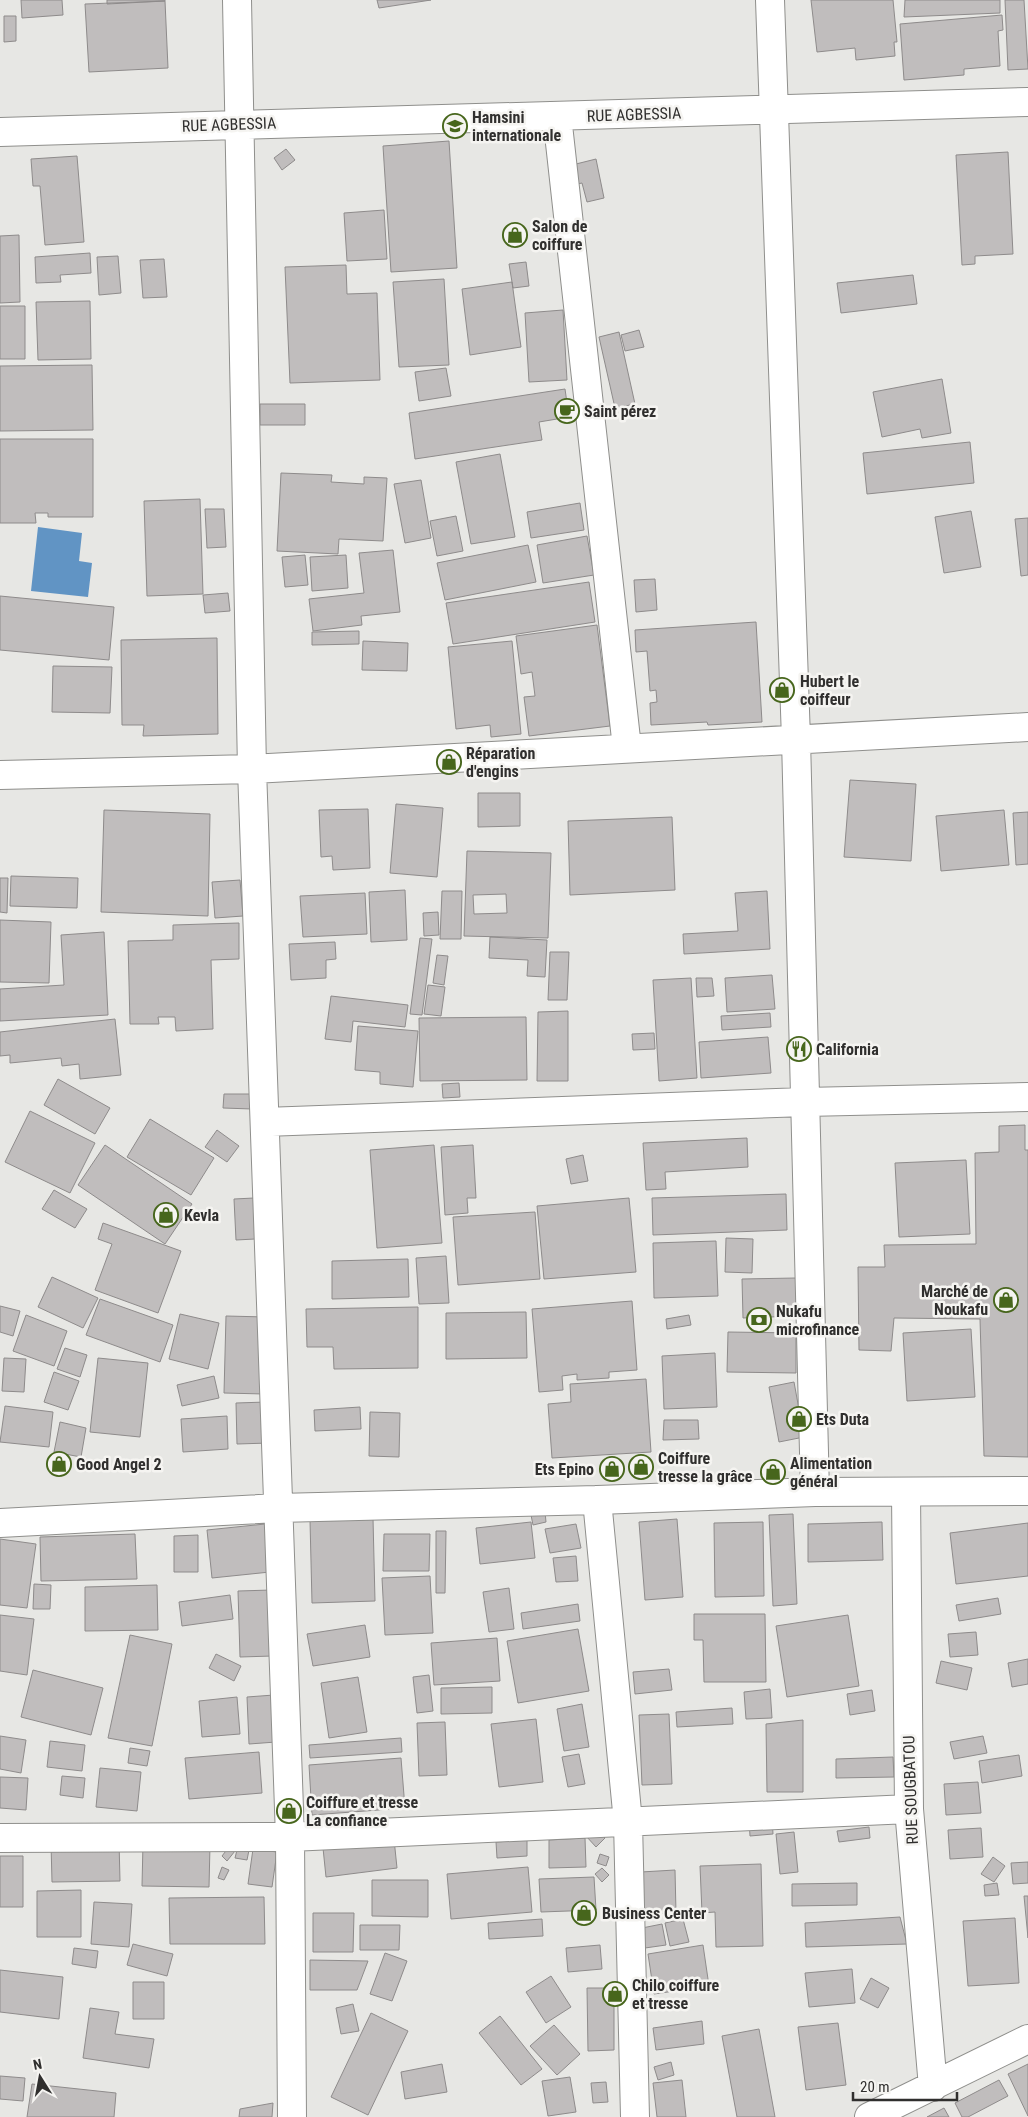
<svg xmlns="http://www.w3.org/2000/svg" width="1028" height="2117" viewBox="0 0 1028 2117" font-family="'Roboto Condensed',sans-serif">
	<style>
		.water { fill: #6194c4 }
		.building { fill: #c0bdbd; stroke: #8e8b8b; fill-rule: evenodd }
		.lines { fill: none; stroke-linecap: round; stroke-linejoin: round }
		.street-casing { stroke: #8f8f8c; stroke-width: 30 }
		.street { stroke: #fff; stroke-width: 28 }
		.labels { text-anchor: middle; stroke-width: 5; stroke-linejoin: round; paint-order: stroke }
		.street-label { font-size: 16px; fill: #302f2e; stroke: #f5f4f1 }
		.poi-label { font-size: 16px; font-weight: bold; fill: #302f2e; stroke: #f5f4f1; text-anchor: start }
	</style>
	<rect width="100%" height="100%" fill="#e7e7e4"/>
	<path class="water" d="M38,527L82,533L79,561L92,563L88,597L31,591Z"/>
	<path class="building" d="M21,0H62L63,15L22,18Z
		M107,0H165V1L107,4Z
		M377,0H431L379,8Z
		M811,0H893L897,42H894L895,56L856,60L855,48L817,52Z
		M905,0H1000V13L904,17Z
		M1005,0H1024L1028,69L1008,70Z
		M165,1L168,68L89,72L85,4Z
		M1002,15L1003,30L998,31L1000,66L964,69V75L904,80L900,24Z
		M4,16H16V41L4,42Z
		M449,141L457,268L391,272L383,146Z
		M286,149L295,160L282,170L274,158Z
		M1008,152L1013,254L975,256V264L962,265L956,155Z
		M77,156L84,242L45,245L40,186H33L31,159Z
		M596,159L604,198L587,202L582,183L573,185L568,166Z
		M384,210L387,259L347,261L344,213Z
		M19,235L20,302L0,303V236Z
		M90,253L91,273L60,275L61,282L36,283L35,257Z
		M118,256L121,293L99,295L97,257Z
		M164,259L167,297L143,298L140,260Z
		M526,262L529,286L513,288L509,264Z
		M346,265L347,294L377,293L380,380L290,383L285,267Z
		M913,275L917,304L841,313L837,283Z
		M444,279L449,365L399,367L393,282Z
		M512,282L521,347L470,355L462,289Z
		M90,301L91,359L38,360L36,302Z
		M0,306H25V359H0Z
		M563,310L567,380L529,382L525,313Z
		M639,330L644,347L625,351L621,335Z
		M619,332L635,404L615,408L599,337Z
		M92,365L93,430L0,431V366Z
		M446,368L451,396L419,401L415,372Z
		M942,379L951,433L922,438L920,429L882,437L873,392Z
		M565,389L569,417L539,422L542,440L415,459L409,413Z
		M260,404H305V425H260Z
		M0,439H93V517H48V513H35L36,523H0Z
		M970,442L974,483L867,494L863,453Z
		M500,454L515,537L471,544L456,462Z
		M281,473L332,475L331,482L364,484V477L387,478L383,541L339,539L338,554L277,551Z
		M421,480L431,538L405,543L394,484Z
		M200,499L203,594L147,596L144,501Z
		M580,503L584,530L531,538L527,512Z
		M205,509H224L226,547L207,548Z
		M971,511L981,567L944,573L935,517Z
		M456,516L463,551L437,556L430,521Z
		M1028,518V575L1021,576L1015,519Z
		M587,536L594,575L543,583L537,545Z
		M528,545L536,582L445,600L437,563Z
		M393,550L400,612L361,616L362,625L313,631L309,599L364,593L359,553Z
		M305,555L308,585L285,587L282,557Z
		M346,555L348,588L312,591L310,557Z
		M655,579L657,610L636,612L634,580Z
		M589,582L595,622L453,644L446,603Z
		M228,593L230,611L205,613L203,595Z
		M0,596L114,607L109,660L0,650Z
		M756,622L762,722L708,725L707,722L651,725L650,703L657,702L656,690L650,691L647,651L636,652L635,630Z
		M597,625L610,726L529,736L524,697L535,696L532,672L521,674L516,636Z
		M359,631V644L312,645V632Z
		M217,638L218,734L143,736L144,725H122L121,640Z
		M363,641L408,643L407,671L362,670Z
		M512,641L521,734L491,737L490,725L456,729L448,647Z
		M53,666L112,667L110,713L52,712Z
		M850,780L916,784L911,861L844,857Z
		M478,793H520V826L478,827Z
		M396,804L443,808L437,877L390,873Z
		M368,809L370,868L333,870L332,856L321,857L319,810Z
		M104,810L210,814L208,916L101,912Z
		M1004,810L1009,865L941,871L936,816Z
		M1028,812V864L1016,865L1013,813Z
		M672,817L675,890L570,895L568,821Z
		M467,851L551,853L548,938L464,936ZM506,894L507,913L474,914L473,895Z
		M11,876L78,878L77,908L10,906Z
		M0,878H8L7,913L0,912Z
		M240,880L243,916L215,918L212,882Z
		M405,890L407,940L371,942L369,892Z
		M442,891H462L461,939H440Z
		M767,891L770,949L684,954L683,934L738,931L735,893Z
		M365,893L367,934L303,937L300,896Z
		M438,912L439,935L424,936L423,913Z
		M0,920L51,922L49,983L0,982Z
		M239,923V959L211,960L213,1029L176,1031L175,1017H158L159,1024H130L128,941L173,940V925Z
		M104,932L108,1015L0,1021V989L64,985L61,935Z
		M490,937L547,940L545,977L527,976L528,960L489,958Z
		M420,938L432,939L422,1015L410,1014Z
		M335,942L336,959L326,960V978L291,980L289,944Z
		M550,952H569L567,1000H548Z
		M437,955L448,956L444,985L433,983Z
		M772,975L775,1009L727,1012L725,978Z
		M691,978L697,1078L659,1081L653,980Z
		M696,978H712L714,996L697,997Z
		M428,985L445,987L441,1016L424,1014Z
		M331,996L408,1005L405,1027L353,1021L351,1042L325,1039Z
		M568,1011V1081H537L538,1012Z
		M770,1013L771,1027L722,1030L721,1016Z
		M526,1017L527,1080L420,1081L419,1018Z
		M115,1019L121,1075L80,1079L79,1064L62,1066L61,1058L10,1063V1055L0,1056V1032Z
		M358,1026L418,1031L413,1087L380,1084V1072L355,1070Z
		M654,1033L655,1049L633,1050L632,1034Z
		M768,1037L771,1073L701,1078L699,1042Z
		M58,1079L110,1108L95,1134L44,1105Z
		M459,1083L460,1097L443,1098L442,1084Z
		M224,1094H252V1109L223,1108Z
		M30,1111L95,1143L70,1193L5,1162Z
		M150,1119L214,1158L191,1195L127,1157Z
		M1025,1125V1150H1028V1457L984,1456L980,1319L894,1318L891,1351L859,1350L858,1267H885L884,1245L976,1244L975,1153L999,1152V1126Z
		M217,1130L239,1146L227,1162L205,1147Z
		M747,1138L748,1167L665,1172L666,1189L646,1190L643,1143Z
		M105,1145L192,1204L165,1244L78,1185Z
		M434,1145L442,1243L377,1248L370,1150Z
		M473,1145L476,1198H467L468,1213L445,1215L441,1147Z
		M583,1155L588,1181L571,1184L566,1159Z
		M966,1160L970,1234L899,1237L895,1163Z
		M54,1190L87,1209L75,1228L42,1209Z
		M786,1194L787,1230L653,1235L652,1198Z
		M254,1198L255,1239L236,1240L234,1199Z
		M629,1198L636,1272L544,1279L537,1206Z
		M535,1212L540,1279L458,1285L453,1217Z
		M103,1223L181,1251L158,1313L95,1290L112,1244L98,1239Z
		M726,1238L753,1239L752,1273L725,1272Z
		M716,1241L718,1296L654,1298L653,1243Z
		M446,1256L449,1303L419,1304L416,1258Z
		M408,1259L409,1297L332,1299V1261Z
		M52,1277L98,1298L83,1328L38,1307Z
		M796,1278L797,1316L743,1318L742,1279Z
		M100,1299L173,1325L160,1362L86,1335Z
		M632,1301L637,1370L609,1372V1378L577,1380V1374L562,1376L563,1390L539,1392L532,1309Z
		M0,1306L20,1311L13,1336L0,1332Z
		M418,1307V1368L334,1369L333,1347H307L306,1309Z
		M526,1312L527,1358L446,1359V1313Z
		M180,1314L219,1323L208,1369L169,1359Z
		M26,1315L67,1331L54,1366L13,1351Z
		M689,1315L691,1325L667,1329L666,1319Z
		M226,1316L266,1317L264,1394L224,1393Z
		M971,1329L975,1397L907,1401L903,1333Z
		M728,1332L796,1333V1373L727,1372Z
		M65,1348L87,1355L80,1377L57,1369Z
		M715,1353L717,1407L664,1409L662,1356Z
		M4,1358L26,1359L24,1392L2,1391Z
		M98,1358L148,1363L140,1437L90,1432Z
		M54,1372L79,1381L68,1410L44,1402Z
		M214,1376L219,1398L182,1406L177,1385Z
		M646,1379L651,1452L552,1458L548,1404L571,1402L570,1384Z
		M794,1382L804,1437L779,1442L769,1387Z
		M267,1402L269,1443L237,1444L236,1403Z
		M5,1406L53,1412L49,1447L0,1442Z
		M360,1407L361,1429L315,1431L314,1410Z
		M370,1412L400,1413L399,1457L369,1456Z
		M227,1416L228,1449L183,1452L181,1419Z
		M664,1420H698L699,1439L663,1440Z
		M60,1422L86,1428L81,1457L54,1452Z
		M545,1512L546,1522L533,1525L531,1515Z
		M793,1514L797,1604L773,1606L769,1515Z
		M373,1518L375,1601L312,1603L310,1520Z
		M677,1519L683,1597L645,1600L639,1522Z
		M531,1522L535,1558L480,1564L476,1528Z
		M763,1522L764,1596L715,1597L714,1523Z
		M882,1522L883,1560L808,1562V1524Z
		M1028,1523V1576L956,1584L950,1533Z
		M265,1524L270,1572L212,1578L207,1530Z
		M576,1524L581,1548L550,1553L545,1529Z
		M436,1531H446L445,1593H436Z
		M135,1534L137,1579L41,1581L40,1537Z
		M384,1534H430L429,1571H383Z
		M198,1535V1572H174V1536Z
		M0,1539L36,1544L27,1608L0,1605Z
		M576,1556L578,1581L556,1582L553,1558Z
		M430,1576L433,1633L385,1635L382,1578Z
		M34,1584L51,1585L50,1609H33Z
		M157,1585L158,1630L85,1631V1587Z
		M509,1588L514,1629L489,1632L483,1592Z
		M272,1590L273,1656L240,1657L238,1591Z
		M230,1595L233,1619L182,1626L179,1602Z
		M998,1598L1001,1614L959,1621L956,1605Z
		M578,1604L580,1621L523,1629L521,1613Z
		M694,1614H765L766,1682H704L703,1640H694Z
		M0,1615L34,1619L27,1675L0,1671Z
		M848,1615L859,1686L787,1697L776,1626Z
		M365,1625L370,1657L313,1666L307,1634Z
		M578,1629L589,1691L518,1703L507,1641Z
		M976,1632L978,1655L950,1657L948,1634Z
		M130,1635L172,1644L152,1746L108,1738Z
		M497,1638L500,1681L434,1685L431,1643Z
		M216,1654L241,1666L234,1681L209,1668Z
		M1028,1659V1684L1012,1687L1008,1663Z
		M941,1661L972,1668L967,1690L936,1683Z
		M669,1669L672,1690L635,1694L633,1672Z
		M33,1670L103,1688L91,1735L21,1717Z
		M429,1675L433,1711L417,1713L413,1677Z
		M358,1677L367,1732L329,1738L321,1683Z
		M492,1687V1713L441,1714V1688Z
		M770,1689L772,1718L746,1719L744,1692Z
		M872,1690L875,1711L850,1715L847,1694Z
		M274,1695L276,1742L249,1744L247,1697Z
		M237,1697L240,1734L202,1737L199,1701Z
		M582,1704L589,1747L564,1751L557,1709Z
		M732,1708L733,1724L677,1727L676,1712Z
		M669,1714L672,1784L642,1785L639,1715Z
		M536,1719L543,1782L499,1787L491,1724Z
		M803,1720V1792H767L766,1724Z
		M445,1722L447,1775L419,1776L417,1723Z
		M0,1736L26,1740L21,1773L0,1769Z
		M983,1736L987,1753L954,1759L950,1742Z
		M401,1738L402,1752L310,1758L309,1745Z
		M50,1741L85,1745L82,1771L47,1767Z
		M130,1748L150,1751L147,1766L128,1763Z
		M259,1752L262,1793L189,1799L185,1758Z
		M579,1754L585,1784L568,1787L562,1757Z
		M1019,1755L1022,1776L982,1783L979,1761Z
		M893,1757L894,1777L836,1778V1759Z
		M401,1758L405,1808L312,1815L309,1765Z
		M100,1768L141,1772L137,1811L96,1807Z
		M62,1776L85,1778L83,1798L60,1795Z
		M0,1777L28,1778L26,1810L0,1808Z
		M978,1782L981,1813L946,1815L944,1784Z
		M772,1818L773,1834L750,1836L749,1820Z
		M869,1827L870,1838L839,1842L837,1831Z
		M595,1828L605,1838L596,1847L586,1836Z
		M981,1828L983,1857L950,1859L948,1830Z
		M794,1832L798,1872L780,1874L776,1834Z
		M585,1838L586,1867L549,1868V1840Z
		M394,1839L397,1868L326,1877L323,1848Z
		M527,1840V1856L497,1858L496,1842Z
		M119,1841L120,1881L52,1882L51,1843Z
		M239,1842L250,1845L247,1860L235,1858Z
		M143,1843L210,1845L209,1887L142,1886Z
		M229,1847L235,1851L227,1861L222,1856Z
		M253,1849L277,1852L272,1887L248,1884Z
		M600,1854L609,1857L606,1866L597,1863Z
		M0,1856H23V1907H0Z
		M993,1857L1005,1866L994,1882L981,1874Z
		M1028,1862V1883L1013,1884L1011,1863Z
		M761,1864L763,1946L716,1947L715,1912L702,1913L700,1866Z
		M222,1867L229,1870L224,1880L218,1878Z
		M528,1867L532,1912L451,1919L447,1874Z
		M602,1868L609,1875L602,1882L595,1874Z
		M675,1870L676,1913L641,1914V1872Z
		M594,1877L596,1910L541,1912L539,1879Z
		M372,1880H428V1917L372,1916Z
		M857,1883V1905L792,1906V1884Z
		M997,1883L999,1895L985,1896L984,1885Z
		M81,1890V1937H37V1891Z
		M1024,1896H1028V1938Z
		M264,1897L265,1944H170L169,1898Z
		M94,1902L132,1904L129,1947L91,1944Z
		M313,1913H354L353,1952H313Z
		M900,1917L907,1944L806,1947L805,1923Z
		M1015,1918L1019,1983L968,1986L963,1921Z
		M542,1919L543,1936L489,1939L488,1923Z
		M683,1919L689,1942L670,1946L665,1923Z
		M662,1924L666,1945L645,1948L642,1928Z
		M360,1925H400L399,1950H360Z
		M133,1944L173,1954L167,1976L127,1965Z
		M600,1945L602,1969L568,1972L566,1948Z
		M703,1945L709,1986L654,1994L648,1954Z
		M74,1948L98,1951L96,1968L72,1964Z
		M385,1953L407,1961L392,2001L370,1994Z
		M310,1960L368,1961L357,1990H310Z
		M852,1969L855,2003L809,2007L805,1973Z
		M0,1970L63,1977L59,2019L0,2012Z
		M551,1976L571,2007L546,2023L526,1992Z
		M871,1978L889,1988L878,2008L860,1999Z
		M133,1982H164V2019H133Z
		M587,1988H614V2050L588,2051Z
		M353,2004L359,2031L341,2034L336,2008Z
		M90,2008L119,2012L115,2034L154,2039L149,2068L83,2058Z
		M371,2013L408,2031L368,2115L331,2097Z
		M500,2016L542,2069L521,2085L479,2033Z
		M702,2021L704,2044L656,2050L653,2028Z
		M838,2023L846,2085L806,2090L798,2027Z
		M554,2025L580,2054L557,2075L530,2046Z
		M759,2029L775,2117H737L722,2036Z
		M671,2062L674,2075L658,2080L654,2067Z
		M442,2064L447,2092L405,2099L401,2072Z
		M1028,2064V2116L1008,2074Z
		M0,2076L25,2078L23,2101L0,2099Z
		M570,2077L576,2112L548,2116L542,2081Z
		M682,2080L686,2117H657L653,2083Z
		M999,2080L1008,2096L968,2117H962L955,2103Z
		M606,2082L608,2102L593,2103L591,2083Z
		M32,2084L116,2093L114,2117H27Z
		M273,2103L272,2117H239L240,2109Z
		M944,2108L949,2117H927Z"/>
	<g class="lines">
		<defs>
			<path id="street" d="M237,0L252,769L290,1837L292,2117
				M770,0L796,739L815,1492
				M557,116L627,748
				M0,132L1028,102
				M0,775L252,769L1028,727
				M265,1122L805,1102L1028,1097
				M906,1493L909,1809L933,2087
				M597,1500L628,1822L635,2117
				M0,1523L278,1508L597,1500L815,1492L1028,1491
				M0,1838L290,1837L909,1809
				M869,2117L1028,2039"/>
		</defs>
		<use href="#street" class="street-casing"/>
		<use href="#street" class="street"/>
	</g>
	<defs>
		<symbol id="school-ring" viewBox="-11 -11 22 22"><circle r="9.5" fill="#f5f4f1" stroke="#47661c" stroke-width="1.5"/><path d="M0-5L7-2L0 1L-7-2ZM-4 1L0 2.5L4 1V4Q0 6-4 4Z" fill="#47661c"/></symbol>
		<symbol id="shop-ring" viewBox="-11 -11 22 22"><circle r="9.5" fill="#f5f4f1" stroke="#47661c" stroke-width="1.5"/><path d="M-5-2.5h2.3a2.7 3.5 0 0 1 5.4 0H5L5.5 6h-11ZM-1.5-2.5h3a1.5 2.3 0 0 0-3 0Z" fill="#47661c"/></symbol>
		<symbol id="cafe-ring" viewBox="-11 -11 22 22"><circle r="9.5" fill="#f5f4f1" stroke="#47661c" stroke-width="1.5"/><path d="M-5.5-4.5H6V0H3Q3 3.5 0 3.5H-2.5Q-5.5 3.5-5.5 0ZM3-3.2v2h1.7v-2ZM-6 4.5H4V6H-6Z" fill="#47661c"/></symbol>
		<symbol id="restaurant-ring" viewBox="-11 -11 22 22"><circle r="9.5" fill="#f5f4f1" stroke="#47661c" stroke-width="1.5"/><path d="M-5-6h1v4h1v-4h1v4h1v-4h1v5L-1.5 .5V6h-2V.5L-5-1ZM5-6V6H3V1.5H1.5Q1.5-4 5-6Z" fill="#47661c"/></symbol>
		<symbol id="bank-ring" viewBox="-11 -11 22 22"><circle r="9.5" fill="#f5f4f1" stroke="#47661c" stroke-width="1.5"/><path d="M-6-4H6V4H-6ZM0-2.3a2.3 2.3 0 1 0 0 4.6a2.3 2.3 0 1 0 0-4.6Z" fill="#47661c"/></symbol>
	</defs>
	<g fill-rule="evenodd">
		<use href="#school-ring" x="441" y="112" width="28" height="28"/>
		<use href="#shop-ring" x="501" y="221" width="28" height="28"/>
		<use href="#cafe-ring" x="553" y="397" width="28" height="28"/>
		<use href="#shop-ring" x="768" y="676" width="28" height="28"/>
		<use href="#shop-ring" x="435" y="748" width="28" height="28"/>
		<use href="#restaurant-ring" x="785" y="1035" width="28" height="28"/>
		<use href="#shop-ring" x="152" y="1201" width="28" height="28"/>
		<use href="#shop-ring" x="992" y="1286" width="28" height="28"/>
		<use href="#bank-ring" x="745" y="1306" width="28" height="28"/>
		<use href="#shop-ring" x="785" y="1405" width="28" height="28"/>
		<use href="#shop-ring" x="45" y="1450" width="28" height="28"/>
		<use href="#shop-ring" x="627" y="1453" width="28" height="28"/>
		<use href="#shop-ring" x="598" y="1455" width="28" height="28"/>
		<use href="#shop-ring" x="759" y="1458" width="28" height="28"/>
		<use href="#shop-ring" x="275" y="1797" width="28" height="28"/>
		<use href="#shop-ring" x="570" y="1899" width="28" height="28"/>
		<use href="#shop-ring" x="601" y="1980" width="28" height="28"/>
	</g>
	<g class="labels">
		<g class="street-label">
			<text transform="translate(634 114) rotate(-2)" y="6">RUE AGBESSIA</text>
			<text transform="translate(229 124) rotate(-2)" y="6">RUE AGBESSIA</text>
			<text transform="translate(910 1790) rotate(-92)" y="6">RUE SOUGBATOU</text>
		</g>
		<g class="poi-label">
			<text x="472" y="123">Hamsini<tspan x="472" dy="18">internationale</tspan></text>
			<text x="532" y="232">Salon de<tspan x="532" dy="18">coiffure</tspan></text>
			<text x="584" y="417">Saint pérez</text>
			<text x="800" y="687">Hubert le<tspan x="800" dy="18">coiffeur</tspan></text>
			<text x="466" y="759">Réparation<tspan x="466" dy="18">d'engins</tspan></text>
			<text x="816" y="1055">California</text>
			<text x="184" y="1221">Kevla</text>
			<text x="988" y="1297" text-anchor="end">Marché de<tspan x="988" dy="18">Noukafu</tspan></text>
			<text x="776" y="1317">Nukafu<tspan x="776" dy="18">microfinance</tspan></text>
			<text x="816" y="1425">Ets Duta</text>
			<text x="658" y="1464">Coiffure<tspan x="658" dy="18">tresse la grâce</tspan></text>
			<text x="790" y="1469">Alimentation<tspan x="790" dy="18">général</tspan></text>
			<text x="76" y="1470">Good Angel 2</text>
			<text x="594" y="1475" text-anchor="end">Ets Epino</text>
			<text x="306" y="1808">Coiffure et tresse<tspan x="306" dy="18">La confiance</tspan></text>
			<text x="602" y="1919">Business Center</text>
			<text x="632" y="1991">Chilo coiffure<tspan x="632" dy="18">et tresse</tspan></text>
		</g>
	</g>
	<g transform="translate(40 2077) rotate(349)" stroke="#f5f4f1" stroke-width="4" paint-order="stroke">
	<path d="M0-4L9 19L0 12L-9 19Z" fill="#302f2e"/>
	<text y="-8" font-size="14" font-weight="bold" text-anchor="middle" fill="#302f2e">N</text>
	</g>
	<path d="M853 2092v8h104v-8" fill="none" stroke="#302f2e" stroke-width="2.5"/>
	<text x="860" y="2092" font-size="15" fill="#302f2e" stroke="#f5f4f1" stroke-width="4" paint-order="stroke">20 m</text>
</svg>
